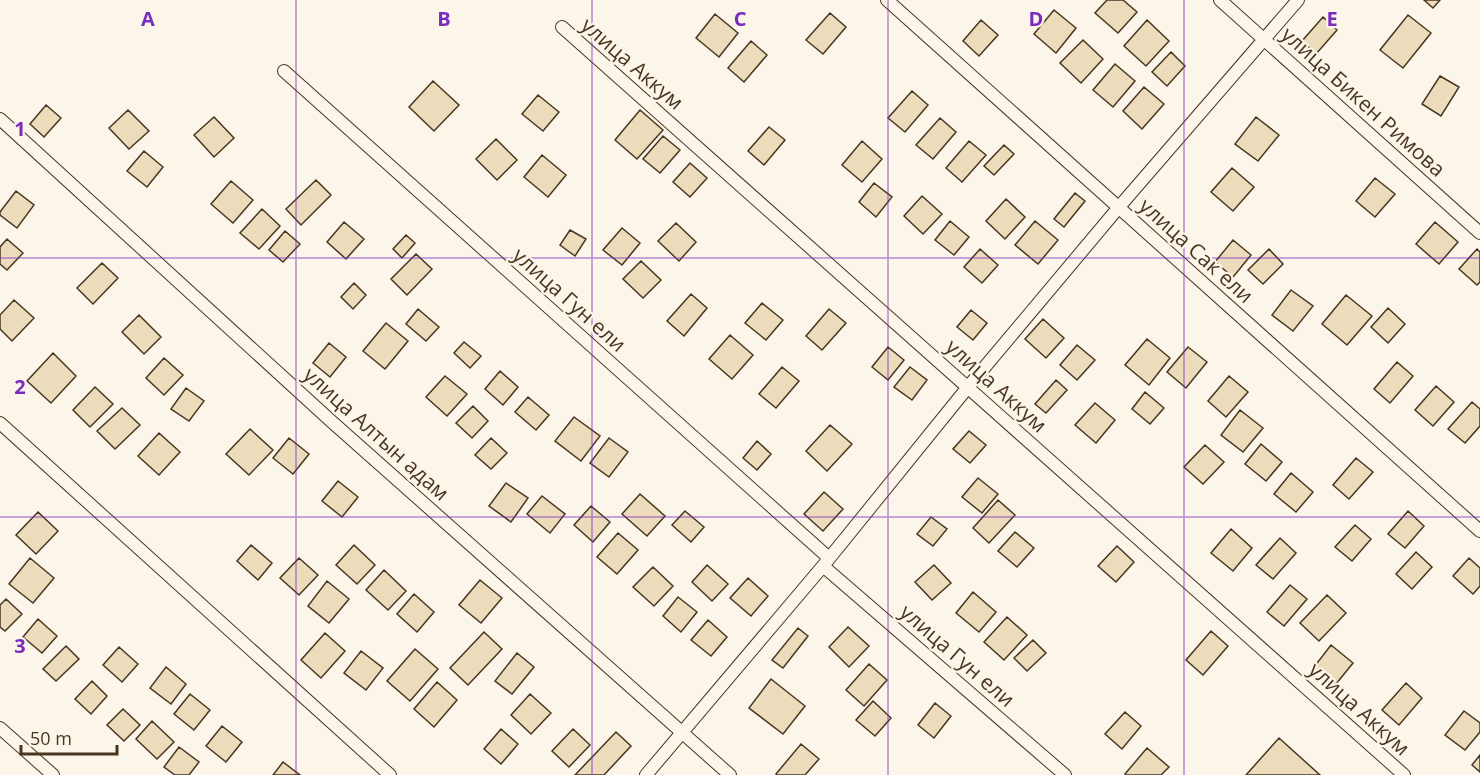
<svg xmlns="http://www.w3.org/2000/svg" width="1480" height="775" viewBox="0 0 1480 775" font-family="'Open Sans',sans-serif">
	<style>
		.building { fill: #ecdcbc; stroke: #4a3520; stroke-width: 1.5 }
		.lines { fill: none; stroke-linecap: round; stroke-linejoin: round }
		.street-casing { stroke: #4a3520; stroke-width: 14 }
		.street { stroke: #fbf6e9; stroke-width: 12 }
		.grid { fill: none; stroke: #7b2cbf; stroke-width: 1.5; stroke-opacity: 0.55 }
		.labels { text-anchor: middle; stroke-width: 4.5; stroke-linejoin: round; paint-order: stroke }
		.street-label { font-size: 21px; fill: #4a3520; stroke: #fbf6e9 }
		.grid-label { font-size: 20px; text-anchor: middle; font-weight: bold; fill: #7b2cbf; stroke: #fbf6e9; stroke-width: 4.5; stroke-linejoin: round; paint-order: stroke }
	</style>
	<rect width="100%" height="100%" fill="#fbf6e9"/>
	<path class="building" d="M1107,0H1123L1137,12L1118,33L1095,13Z
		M1424,0H1440L1433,8Z
		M1054,10L1076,28L1056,53L1034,34Z
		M830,13L846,27L823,54L806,40Z
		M715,14L738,33L719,57L696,38Z
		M1408,15L1431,33L1403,68L1380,50Z
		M1323,17L1337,30L1316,54L1302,41Z
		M981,20L998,35L979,56L963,41Z
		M1147,20L1169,41L1146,66L1124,46Z
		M1083,40L1103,59L1081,83L1060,63Z
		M751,41L767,55L744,82L728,68Z
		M1171,52L1185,66L1167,86L1152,72Z
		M1115,64L1135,81L1113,107L1093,90Z
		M1440,76L1459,87L1441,116L1422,104Z
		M433,81L459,105L434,131L409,107Z
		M1144,87L1164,104L1142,129L1123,111Z
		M912,91L928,105L905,132L888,118Z
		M538,95L559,112L543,131L522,114Z
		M46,105L61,118L44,137L30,124Z
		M128,110L149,131L129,149L109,128Z
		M640,110L663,130L637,159L615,140Z
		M214,117L234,138L214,157L194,135Z
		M1256,117L1279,135L1258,161L1235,144Z
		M940,118L956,132L933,159L916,145Z
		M769,127L785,140L764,165L748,151Z
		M663,136L680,150L660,173L643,159Z
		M496,139L517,160L497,180L476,159Z
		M862,141L882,159L862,182L842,165Z
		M969,141L986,155L962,182L946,168Z
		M1004,145L1014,154L994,175L984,166Z
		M144,151L163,167L147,187L127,171Z
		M542,155L566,175L548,197L524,177Z
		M690,163L707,178L690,197L673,182Z
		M1232,168L1254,187L1233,211L1211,192Z
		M1375,178L1395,194L1375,217L1356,201Z
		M316,180L331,195L301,225L286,209Z
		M231,181L253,200L233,223L211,204Z
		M874,183L892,197L876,217L859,202Z
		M16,191L34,205L17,228L0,215V212Z
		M1075,193L1085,201L1064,227L1054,219Z
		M922,196L942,214L923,234L904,216Z
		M1006,199L1025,217L1005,239L986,221Z
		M262,209L280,226L259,249L240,233Z
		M950,221L969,237L954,255L935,240Z
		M1035,221L1058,240L1038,264L1015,245Z
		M344,222L364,239L346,259L327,242Z
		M1435,222L1458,242L1439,264L1416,244Z
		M676,223L696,242L679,261L658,241Z
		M622,228L640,243L622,265L603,250Z
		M570,230L586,239L575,256L560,245Z
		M285,231L300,244L283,262L269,250Z
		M406,235L415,243L402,258L393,249Z
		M7,239L23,253L7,270L0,264V247Z
		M1233,240L1251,255L1233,277L1215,262Z
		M980,249L998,265L982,283L964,267Z
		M1269,249L1283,264L1263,284L1248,270Z
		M1477,249L1480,252V282L1477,285L1459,269Z
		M416,254L432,269L407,295L391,279Z
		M641,261L661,280L643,298L623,279Z
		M102,263L118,278L93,304L77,288Z
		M354,283L366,295L353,309L341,297Z
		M1291,290L1313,306L1293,331L1272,315Z
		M691,294L707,308L684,336L667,321Z
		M1346,295L1372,316L1347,345L1322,324Z
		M14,300L34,318L12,341L0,329V315Z
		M762,303L783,320L766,340L745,323Z
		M1388,308L1405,324L1388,343L1371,327Z
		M418,309L439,327L426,341L406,324Z
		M829,309L846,323L822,350L806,336Z
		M971,310L987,323L973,340L957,327Z
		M139,315L161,337L144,354L122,332Z
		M1043,319L1064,338L1046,358L1025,339Z
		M386,323L408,341L385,369L363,351Z
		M730,335L753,355L732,379L709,359Z
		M1147,339L1170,358L1149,385L1125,365Z
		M464,342L481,356L470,368L454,353Z
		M329,343L346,357L330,377L313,363Z
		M1077,345L1095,360L1077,380L1060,365Z
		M888,347L904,360L888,380L872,367Z
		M1188,347L1207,362L1186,388L1167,372Z
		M53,353L76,376L51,403L27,381Z
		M164,358L183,375L164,395L146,378Z
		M1397,362L1413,376L1390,403L1374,389Z
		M782,367L799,381L776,408L759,394Z
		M910,367L927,380L912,400L894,387Z
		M500,371L518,387L503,405L485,389Z
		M445,376L467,394L447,416L426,397Z
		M1229,376L1248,392L1226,417L1208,401Z
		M1056,380L1067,390L1046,413L1035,404Z
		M1436,386L1454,402L1433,426L1415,410Z
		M95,387L113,404L90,427L73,410Z
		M186,388L204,401L189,421L171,409Z
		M1145,392L1164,408L1150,424L1132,409Z
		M528,397L549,415L536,430L515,412Z
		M1472,402L1480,409V426L1465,443L1448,429Z
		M1095,403L1115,420L1096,443L1075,425Z
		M473,406L488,421L472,438L456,423Z
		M122,408L140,425L115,449L97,431Z
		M1240,410L1263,428L1243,452L1221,435Z
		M574,417L600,436L581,461L555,441Z
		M830,425L852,444L827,471L806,451Z
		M250,429L273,450L249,475L226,454Z
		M969,431L986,445L970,463L953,449Z
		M159,433L180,452L159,475L138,456Z
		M289,438L309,454L293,474L273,458Z
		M491,438L507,453L491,469L475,455Z
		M609,438L628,452L609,477L590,463Z
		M757,441L771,454L757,470L743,458Z
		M1261,444L1282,462L1266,481L1245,464Z
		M1205,445L1224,462L1203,484L1184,467Z
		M1356,458L1373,472L1349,499L1333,485Z
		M1291,473L1313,492L1296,512L1274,494Z
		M978,478L998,494L982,513L962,497Z
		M338,481L358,497L342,517L322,501Z
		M506,483L528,498L511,522L489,506Z
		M824,492L843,509L823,531L804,514Z
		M640,494L665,516L647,536L622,514Z
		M542,496L565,514L550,533L527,514Z
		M998,500L1015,515L989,543L973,528Z
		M591,506L610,522L593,542L574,525Z
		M685,511L704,527L691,542L672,525Z
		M1408,511L1424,526L1405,548L1388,534Z
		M38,512L58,531L36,554L16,535Z
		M931,517L947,529L933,546L917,534Z
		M1355,525L1371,539L1352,561L1335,547Z
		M1231,529L1252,548L1233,571L1211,553Z
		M1015,532L1034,548L1017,567L998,551Z
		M618,533L638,550L617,574L597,557Z
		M1280,538L1296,553L1273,579L1256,565Z
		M251,545L272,563L258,580L237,561Z
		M354,545L375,565L357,584L336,565Z
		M1117,546L1134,562L1116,582L1098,566Z
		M1416,552L1432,567L1412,589L1396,574Z
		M30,558L54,578L33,603L9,584Z
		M299,558L318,575L299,595L280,578Z
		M1469,558L1480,568V586L1473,594L1453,576Z
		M707,565L728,584L712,601L692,582Z
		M934,565L951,583L932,600L915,582Z
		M653,567L673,586L654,606L633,587Z
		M384,570L406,591L388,610L366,590Z
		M748,578L768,596L751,616L730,598Z
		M480,580L502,598L481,623L459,605Z
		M327,581L349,599L329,623L308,606Z
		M1290,585L1307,599L1284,626L1267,612Z
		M973,592L996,612L979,632L956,613Z
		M414,594L434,612L417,632L397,614Z
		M1327,595L1346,613L1319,641L1300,623Z
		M678,597L697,612L681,632L663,616Z
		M6,599L22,614L5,631L0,627V605Z
		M1007,617L1027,635L1004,660L984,642Z
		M38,619L57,636L42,653L23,637Z
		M708,620L727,637L711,656L691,640Z
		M848,627L869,646L849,667L829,647Z
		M798,628L808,636L783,668L772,660Z
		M1211,631L1228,646L1203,675L1186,660Z
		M484,632L502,649L468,685L450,668Z
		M325,633L345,651L321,678L301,660Z
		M1033,640L1046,653L1027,671L1014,658Z
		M1331,645L1353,663L1336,684L1314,667Z
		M66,646L79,659L56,681L43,669Z
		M119,647L138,664L122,682L103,665Z
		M415,649L438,669L410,701L387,681Z
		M361,651L383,668L366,690L344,673Z
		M517,653L534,667L512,694L495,681Z
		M869,664L887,680L864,706L846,690Z
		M166,667L186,684L171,704L150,688Z
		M771,679L805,706L783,734L749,708Z
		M92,681L107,696L91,714L75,699Z
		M437,682L457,700L434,727L414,709Z
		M1406,683L1422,698L1399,725L1382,710Z
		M190,694L210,710L194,730L174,714Z
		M530,694L551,713L531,734L511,715Z
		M873,701L891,718L875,736L856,720Z
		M935,703L951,716L934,738L918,725Z
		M123,709L140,725L124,741L107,725Z
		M1464,711L1480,723V732L1465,750L1445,735Z
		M1125,712L1141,726L1122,749L1105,734Z
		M152,721L174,742L157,759L136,739Z
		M222,726L242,742L226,762L206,746Z
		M501,729L518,744L501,764L484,749Z
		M573,729L590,745L569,767L552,751Z
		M616,732L631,746L604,775H575Z
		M1279,738L1320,775H1246Z
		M801,744L819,759L805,775H777L776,774Z
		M179,747L199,762L189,775H175L164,767Z
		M1147,748L1169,767L1161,775H1126L1125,774Z
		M1480,755V772L1472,765Z
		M283,762L300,775H273Z"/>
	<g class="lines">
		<defs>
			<path id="street" d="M887,0L1480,531
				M1220,0L1480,233
				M562,27L1404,775
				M284,71L829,558
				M0,119L331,421L730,775
				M0,423L390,775
				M823,566L1065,775
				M0,728L53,775
				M646,775L823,566L968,387L1119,207L1298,0"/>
		</defs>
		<use href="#street" class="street-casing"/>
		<use href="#street" class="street"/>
	</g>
	<path class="grid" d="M296,0V775M592,0V775M888,0V775M1184,0V775M0,258H1480M0,517H1480"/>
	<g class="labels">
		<g class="street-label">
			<text transform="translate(632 64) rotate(41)" y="7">улица Аккум</text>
			<text transform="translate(1363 102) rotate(42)" y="7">улица Бикен Римова</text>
			<text transform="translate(1196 251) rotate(42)" y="7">улица Сак ели</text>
			<text transform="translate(569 300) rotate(42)" y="7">улица Гун ели</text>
			<text transform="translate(996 386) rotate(42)" y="7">улица Аккум</text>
			<text transform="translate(376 434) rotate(42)" y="7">улица Алтын адам</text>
			<text transform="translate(957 656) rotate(41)" y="7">улица Гун ели</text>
			<text transform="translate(1359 709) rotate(42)" y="7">улица Аккум</text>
		</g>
	</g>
	<g class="grid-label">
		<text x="148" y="26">A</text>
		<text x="444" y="26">B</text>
		<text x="740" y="26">C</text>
		<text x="1036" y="26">D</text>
		<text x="1332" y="26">E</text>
		<text x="20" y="136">1</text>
		<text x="20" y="394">2</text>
		<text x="20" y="653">3</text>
	</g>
	<path d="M21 745v9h96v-9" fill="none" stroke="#4a3520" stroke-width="3"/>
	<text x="30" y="745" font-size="18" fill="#4a3520" stroke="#fbf6e9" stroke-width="4.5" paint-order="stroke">50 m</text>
</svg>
